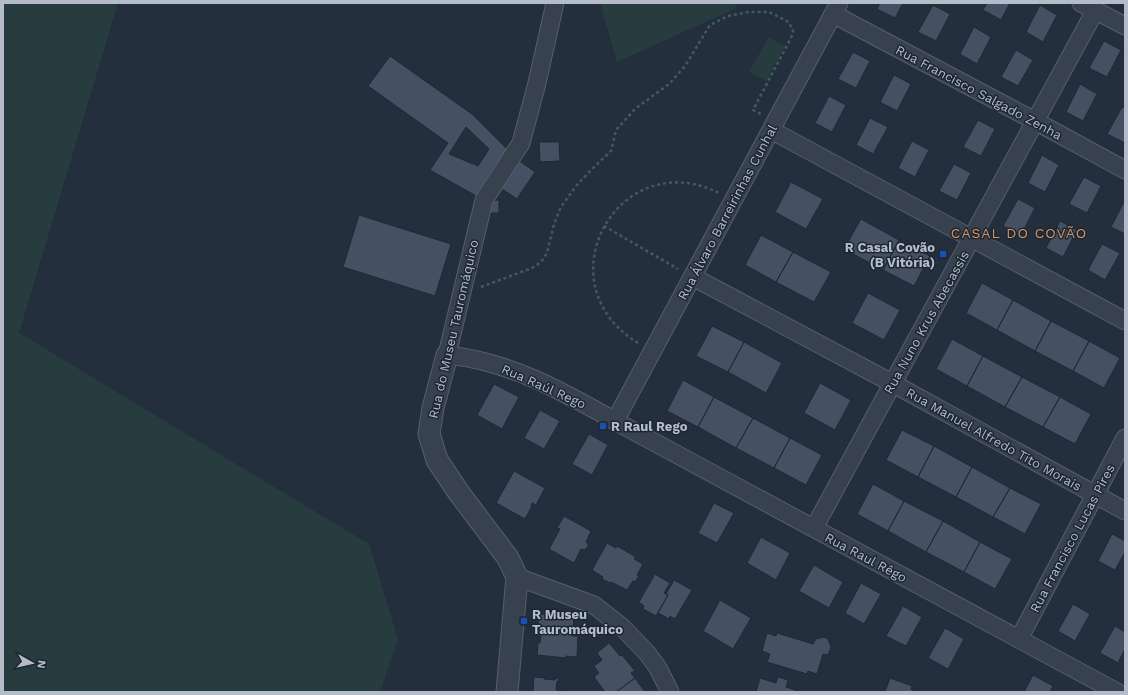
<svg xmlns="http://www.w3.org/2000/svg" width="1128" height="695" viewBox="0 0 1128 695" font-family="'Work Sans',sans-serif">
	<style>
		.green { fill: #263c3f }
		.building { fill: #455162; stroke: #1f2835; fill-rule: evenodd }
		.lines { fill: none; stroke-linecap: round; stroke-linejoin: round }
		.minor-casing { stroke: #565f6c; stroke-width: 19 }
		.tertiary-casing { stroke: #565f6c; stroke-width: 23 }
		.path { stroke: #44595c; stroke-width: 2.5; stroke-dasharray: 3 3; stroke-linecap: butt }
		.minor { stroke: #38414e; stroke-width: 17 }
		.tertiary { stroke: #38414e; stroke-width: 21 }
		.transit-dot { fill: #1a4fb4; stroke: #1d2633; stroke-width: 1.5 }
		.labels { text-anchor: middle; stroke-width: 3; stroke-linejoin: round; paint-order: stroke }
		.street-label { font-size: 13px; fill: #b4bcc9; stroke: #1d2633 }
		.poi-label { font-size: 13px; font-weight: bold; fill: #b4bcc9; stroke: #1d2633; text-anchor: start }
		.neighbourhood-label { font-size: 14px; letter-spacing: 1px; fill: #d59563; stroke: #1d2633 }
	</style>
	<rect width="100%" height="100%" fill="#242f3e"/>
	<path class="green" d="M3,3H118L19,333L369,544L398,639L380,692H3Z
		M600,3H737L734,9L617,62Z
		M769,37L785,46L766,81L749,72Z"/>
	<path class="building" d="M880,3H903L895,18L877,9Z
		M987,3H1010L1001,20L983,10Z
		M933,5L950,14L936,41L918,32Z
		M1040,5L1057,15L1043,42L1026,32Z
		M974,27L991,37L977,64L960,54Z
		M1104,41L1121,50L1107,77L1089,68Z
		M1016,50L1033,60L1018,86L1001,77Z
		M853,52L870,61L856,88L838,79Z
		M390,56L472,114L511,153L478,197L430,170L448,143L368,86ZM466,127L489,149L478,166L449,154Z
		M894,75L911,84L897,111L880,102Z
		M1080,84L1097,94L1083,121L1066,112Z
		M829,96L846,105L832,132L815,123Z
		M1122,107L1125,108V143L1107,134Z
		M870,118L888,127L873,154L856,145Z
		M978,120L995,129L981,156L963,147Z
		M912,141L929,150L915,177L898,168Z
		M539,142H559L560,161L540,162Z
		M1042,155L1059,165L1045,192L1028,183Z
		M518,160L535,172L517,199L499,187Z
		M954,164L971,173L957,200L939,191Z
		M1084,177L1101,186L1087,213L1069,204Z
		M791,182L823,199L806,229L775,212Z
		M1018,199L1035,208L1021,235L1003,226Z
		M499,200V213H489L488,201Z
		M1125,200V234L1111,227Z
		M359,215L451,244L435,296L343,267Z
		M861,219L899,240L883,270L844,249Z
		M1060,221L1077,230L1063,257L1046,248Z
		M761,235L793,252L776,282L745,265Z
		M899,240L930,256L914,286L883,270Z
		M1102,244L1120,253L1105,280L1088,270Z
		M793,252L831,272L814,302L776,282Z
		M982,283L1013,300L997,330L966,313Z
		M868,293L900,310L884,340L852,323Z
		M1013,300L1051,321L1035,351L997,330Z
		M1051,321L1089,341L1073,371L1035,351Z
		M712,326L744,342L728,372L696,356Z
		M952,339L983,356L967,386L936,369Z
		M1089,341L1120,358L1104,388L1073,371Z
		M744,342L782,363L766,393L728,372Z
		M983,356L1022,377L1005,407L967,386Z
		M1022,377L1060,397L1043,427L1005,407Z
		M683,380L714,397L698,427L667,411Z
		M820,383L851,400L835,430L804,413Z
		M494,384L519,397L502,429L477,415Z
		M714,397L753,418L736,448L698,427Z
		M1060,397L1091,414L1075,444L1043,427Z
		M540,410L560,421L544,449L524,438Z
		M753,418L790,438L774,468L736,448Z
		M902,430L934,446L918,477L886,460Z
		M589,434L608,445L592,475L572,464Z
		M790,438L822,455L806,485L774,468Z
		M934,446L972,467L956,497L918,477Z
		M972,467L1010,488L993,517L956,497Z
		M514,471L545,488L536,505L532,503L531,506H532L525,519L496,503Z
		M873,484L904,501L888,531L857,514Z
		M1010,488L1041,504L1025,534L993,517Z
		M904,501L943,521L926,552L888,531Z
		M714,503L734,513L717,543L698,533Z
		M564,516L591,531L586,542L588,544V547L584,550L581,549L574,563L549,549L560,529L557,528Z
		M943,521L980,542L964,572L926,552Z
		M1112,534L1125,541V552L1115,570L1098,561Z
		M761,537L790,553L776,580L747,563Z
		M980,542L1012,559L995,589L964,572Z
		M607,543L616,548L617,546L636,557L634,559L643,564L637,575L639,576L635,582L633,581L627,590L611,582L610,583L602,579L603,577L592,570Z
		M814,565L843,582L829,608L799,591Z
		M655,574L670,583L664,593L668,595L656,616L643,609L644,606L639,602Z
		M674,580L692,590L675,619L670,616L669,619L658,613L668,595L666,594Z
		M861,583L881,594L864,624L845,613Z
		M720,600L751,618L733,649L703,631Z
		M1073,604L1090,614L1075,641L1058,631Z
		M903,606L922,617L906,646L886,636Z
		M539,614L559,615V617L574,619L572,636H578L577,657L566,656V658L537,655L538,643H540L541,636H537Z
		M1115,626L1125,632V649L1118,663L1100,653Z
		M945,628L964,639L948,669L928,658Z
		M767,633L776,636L777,633L813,644L816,639L824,637L828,639L831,647L828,655L823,654L817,674L808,671L807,674L767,662L770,654L762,651Z
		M609,643L620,656L622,655L635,671L631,673L635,678L616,692H605L594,677L599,673L594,666L602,660L597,653Z
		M1033,675L1053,686L1050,692H1024Z
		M534,677L545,678L544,679L555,680V678L559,679V681H557L556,690L567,691V692H533Z
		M778,677L788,680L786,687L801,692H756L760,678L776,683Z
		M635,678L645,692H616Z
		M890,678L912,686L911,689L914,692H885Z"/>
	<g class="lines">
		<defs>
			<path id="minor" d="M555,3L537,83L521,143L484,200L447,355C509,361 562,391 615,421L1117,692
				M1081,3L1125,26
				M833,14L1035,121L1125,170
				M771,130L1125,321
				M693,277L892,383L1125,511
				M615,421L839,3
				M814,528L1095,11
				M517,577L594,605L623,628L647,653L658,668L670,692
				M1019,639L1125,438"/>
			<path id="tertiary" d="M447,355L433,408L429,434L437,460L459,493L508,558L517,577L507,692"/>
		</defs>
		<use href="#minor" class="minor-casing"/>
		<use href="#tertiary" class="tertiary-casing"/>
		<path class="path" d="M604,226L678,269
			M481,287L532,268L541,262L547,253L554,224L561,207L576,186L591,170L611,151L616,130L635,109L669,84L685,66L710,25L728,16L749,12H769L787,21L793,29V34L753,110L761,114
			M638,343C540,283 619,143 719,193"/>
		<use href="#minor" class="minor"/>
		<use href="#tertiary" class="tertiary"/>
	</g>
	<g class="transit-dot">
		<rect x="939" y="250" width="8" height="8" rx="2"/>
		<rect x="599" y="422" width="8" height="8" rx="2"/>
		<rect x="520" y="617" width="8" height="8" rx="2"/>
	</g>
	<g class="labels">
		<g class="street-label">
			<text transform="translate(979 92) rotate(28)" y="5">Rua Francisco Salgado Zenha</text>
			<text transform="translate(727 212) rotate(-62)" y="5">Rua Álvaro Barreirinhas Cunhal</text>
			<text transform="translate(926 322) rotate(-61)" y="5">Rua Nuno Krus Abecassis</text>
			<text transform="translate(453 329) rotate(-77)" y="5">Rua do Museu Tauromáquico</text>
			<text transform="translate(544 386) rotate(24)" y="5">Rua Raúl Rego</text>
			<text transform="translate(994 439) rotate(29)" y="5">Rua Manuel Alfredo Tito Morais</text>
			<text transform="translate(1072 538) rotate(-62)" y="5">Rua Francisco Lucas Pires</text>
			<text transform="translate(866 557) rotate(28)" y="5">Rua Raul Rêgo</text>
		</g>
		<g class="poi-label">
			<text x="935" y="252" text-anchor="end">R Casal Covão<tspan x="935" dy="15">(B Vitória)</tspan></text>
			<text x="611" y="431">R Raul Rego</text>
			<text x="532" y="619">R Museu<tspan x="532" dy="15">Tauromáquico</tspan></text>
		</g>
		<g class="neighbourhood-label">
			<text x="1019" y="238">CASAL DO COVÃO</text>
		</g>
	</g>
	<rect width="1128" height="695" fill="none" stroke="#b4bcc9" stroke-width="8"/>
	<g transform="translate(32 663) rotate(98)" stroke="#1d2633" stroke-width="3" paint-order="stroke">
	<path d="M0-3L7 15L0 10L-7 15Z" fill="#b4bcc9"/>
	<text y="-6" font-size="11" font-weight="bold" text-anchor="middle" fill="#b4bcc9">N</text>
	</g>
</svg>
